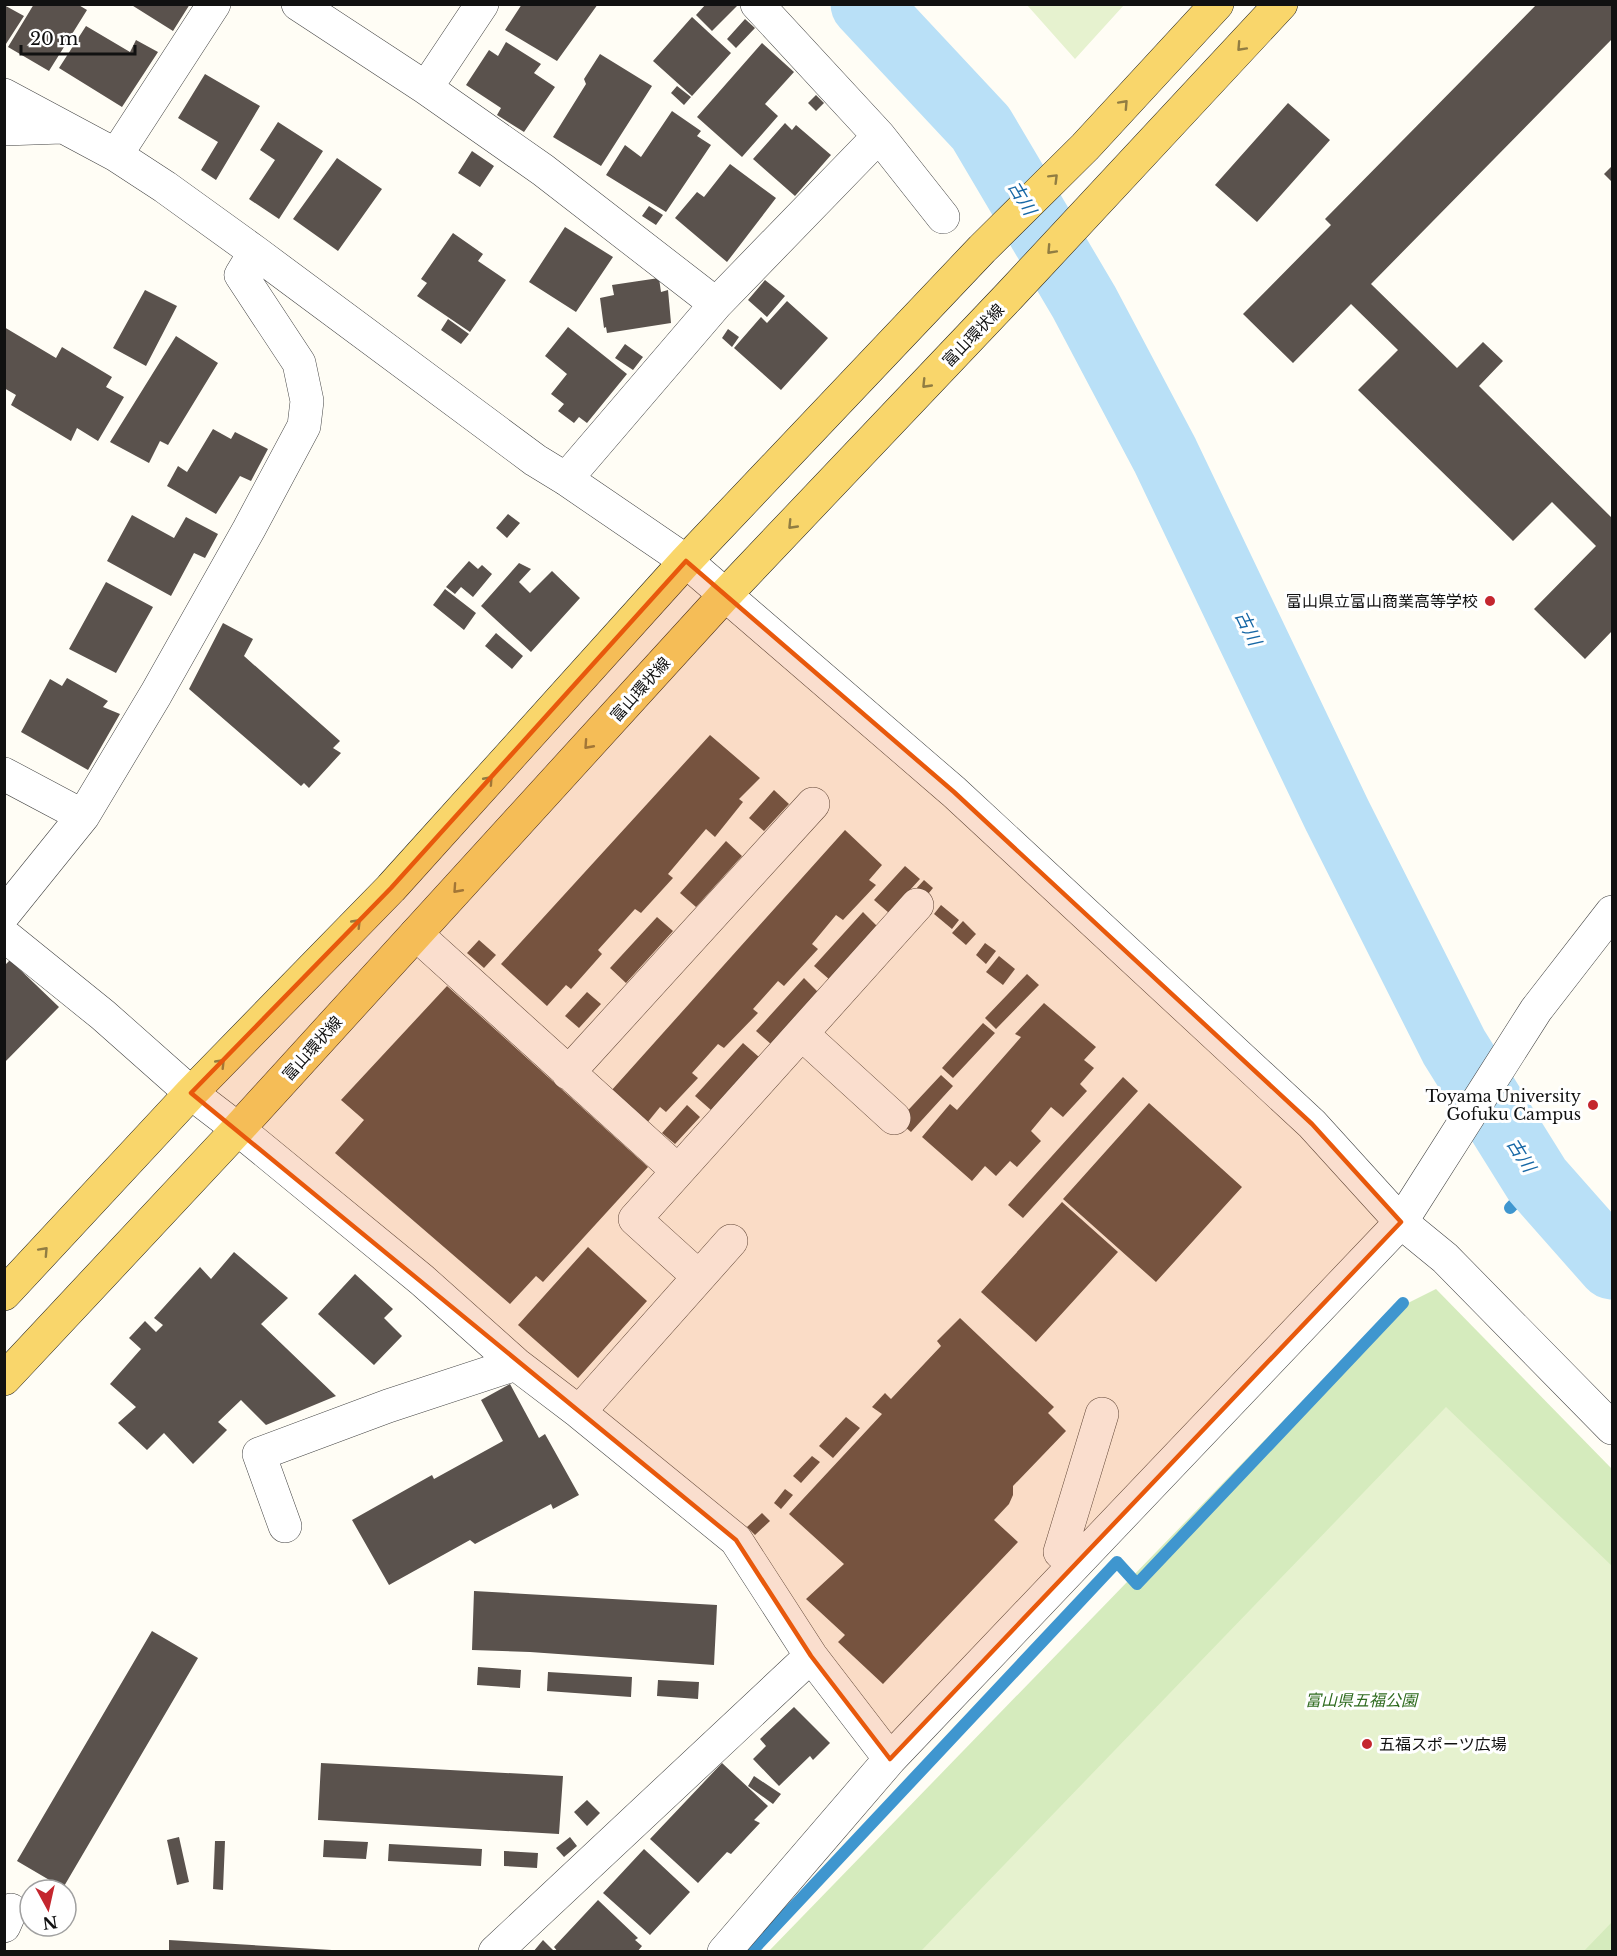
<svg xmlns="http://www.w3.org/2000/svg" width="1617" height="1956" viewBox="0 0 1617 1956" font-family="'Libre Baskerville','Noto Sans JP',serif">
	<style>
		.green { fill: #d5ebbd }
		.pitch { fill: #e6f2cf }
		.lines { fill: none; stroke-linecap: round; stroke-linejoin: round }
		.stream { stroke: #3f96cf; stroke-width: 12 }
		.river { stroke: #b9e0f7; stroke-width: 69 }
		.building { fill: #5a524d }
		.minor-casing { stroke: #444; stroke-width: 34 }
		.major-casing { stroke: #222; stroke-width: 34 }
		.minor { stroke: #fff; stroke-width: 33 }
		.major { stroke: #f9d66b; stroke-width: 33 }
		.oneway { stroke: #917d42 }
		.marked { fill: #e8590c; fill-opacity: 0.2; stroke: #e8590c; stroke-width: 4.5; stroke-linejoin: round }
		.poi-dot { fill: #c4262e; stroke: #fff; stroke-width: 2 }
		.labels { text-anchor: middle; stroke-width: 6; stroke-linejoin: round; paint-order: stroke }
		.street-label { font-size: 16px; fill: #111; stroke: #fff }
		.poi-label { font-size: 16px; fill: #111; stroke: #fff; text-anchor: end }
		.park-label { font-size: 16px; font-style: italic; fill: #2f6b1f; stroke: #fff }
		.water-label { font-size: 18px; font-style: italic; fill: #1768a6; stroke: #fff }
	</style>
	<rect width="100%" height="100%" fill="#fffdf5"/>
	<path class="green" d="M1436,1289L1612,1469V1951L768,1952L1388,1313Z"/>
	<path class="pitch" d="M1027,5H1124L1075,59Z
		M1446,1407L1612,1566V1922L1584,1951H921Z"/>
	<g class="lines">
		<path class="stream" d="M1510,1208L1537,1180
			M751,1952L1117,1562L1137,1584L1403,1303"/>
		<path class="river" d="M865,4L981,128L1084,302L1165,455L1337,815L1454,1047L1537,1180L1612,1265"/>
	</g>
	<path class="building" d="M34,4H77L87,10L49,71L8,47Z
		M130,4H190L173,31Z
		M522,4H598L557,61L505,30Z
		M706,4H735L737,6L712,31L696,15Z
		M1537,4H1612V39L1371,284L1457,368L1483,342L1503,361L1479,386L1612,518V631L1585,659L1534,609L1596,546L1552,502L1513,541L1358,390L1398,350L1351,304L1293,363L1243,314L1331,225L1325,219Z
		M4,5L24,16L4,47Z
		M692,17L731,53L692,96L653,61Z
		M745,19L755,28L736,48L727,39Z
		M86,26L130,52L136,40L158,52L122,107L59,68Z
		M506,42L541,64L534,73L555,87L524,132L497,115L501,108L466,85L489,50L498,56Z
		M762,43L794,72L765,104L778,116L742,157L697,117Z
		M600,54L652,86L601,166L553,137L586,84L584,79Z
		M205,74L260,106L216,180L201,170L218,142L178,118Z
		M677,86L691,97L684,105L671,93Z
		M816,95L824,103L816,111L808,103Z
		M1288,103L1330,140L1257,222L1215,185Z
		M672,111L701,131L697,136L711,145L666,212L606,175L625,145L641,157Z
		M278,122L323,151L279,219L249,199L275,160L260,150Z
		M785,123L792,130L796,125L831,155L795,196L753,159Z
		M472,151L494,166L480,187L458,173Z
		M337,158L382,189L338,251L293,219Z
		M730,164L776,198L727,262L675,218L697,192L704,197Z
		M1612,166V182L1604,174Z
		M649,206L663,215L656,225L642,216Z
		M565,227L613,257L576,312L529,282Z
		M453,233L483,254L478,261L506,280L470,332L417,296L427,283L421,279Z
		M659,278L661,292L668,290L671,323L607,333L606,327L604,328L600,298L614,295L612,285Z
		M765,280L785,296L767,317L748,300Z
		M145,290L177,306L146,366L113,348Z
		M787,301L828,338L781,390L734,348L761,317L767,323Z
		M448,319L469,334L461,344L441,330Z
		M4,327L56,358L62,347L112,377L106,387L124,397L98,441L77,428L71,441L11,405L16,395L4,388Z
		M568,327L627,374L587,423L579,417L574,423L558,411L564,404L551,394L567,374L545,356Z
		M728,329L739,337L732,347L722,338Z
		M176,336L218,363L168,445L160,441L149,463L110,442Z
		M625,344L643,357L633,370L615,358Z
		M213,429L231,439L235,432L268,449L251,481L240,476L216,514L167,486L178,466L187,472Z
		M508,514L520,523L507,538L496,528Z
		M132,515L174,538L186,517L218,534L205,558L194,553L171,596L107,561Z
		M469,561L478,569L482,565L492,574L473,597L461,587L455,594L446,587Z
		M519,563L531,569L519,582L530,593L552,571L580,598L531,652L481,606Z
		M106,582L153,607L116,673L69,649Z
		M445,589L476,613L464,630L433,605Z
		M223,623L253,639L244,656L340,741L333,748L341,753L309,788L304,783L301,786L189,689Z
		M496,633L523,656L512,669L485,646Z
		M67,678L108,701L103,707L120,714L88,770L21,732L50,679L62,686Z
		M710,735L760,778L739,799L743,802L715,837L706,829L668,874L673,878L641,913L635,909L598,950L602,954L571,989L566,985L547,1006L501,964Z
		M774,790L789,804L764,831L749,818Z
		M845,830L882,865L869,880L876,885L843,920L836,915L812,944L818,949L784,986L778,981L753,1009L758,1013L724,1048L718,1044L692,1073L698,1078L666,1112L660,1107L647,1123L611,1091Z
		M726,841L742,856L696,907L680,893Z
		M905,866L920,879L889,913L874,900Z
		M924,880L933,888L924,899L915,890Z
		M941,905L959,920L952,929L934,914Z
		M863,912L878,927L830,980L814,966Z
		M657,917L673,931L626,983L610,968Z
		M963,921L976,934L966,945L952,933Z
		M479,940L496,955L484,968L467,953Z
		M985,943L996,951L986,964L976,955Z
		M999,956L1015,969L1003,985L986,972Z
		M10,960L59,1007L4,1063V966Z
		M1027,974L1039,985L996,1029L985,1018Z
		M804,978L819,993L772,1045L756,1031Z
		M447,986L648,1167L543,1282L536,1276L510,1304L335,1153L364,1120L341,1100Z
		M587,992L601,1004L579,1028L565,1016Z
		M1044,1003L1096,1047L1084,1060L1094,1068L1080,1084L1087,1091L1063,1117L1051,1107L1031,1131L1041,1141L1017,1167L1010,1161L996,1176L985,1166L972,1181L922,1137L950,1104L957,1110L1021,1037L1015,1034Z
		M983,1023L995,1033L953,1078L942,1068Z
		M743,1043L759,1057L711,1110L695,1096Z
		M941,1075L953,1086L911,1132L898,1121Z
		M1123,1077L1138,1091L1023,1218L1008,1205Z
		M1149,1103L1242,1187L1156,1282L1063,1199Z
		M687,1105L700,1117L675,1144L662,1133Z
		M1062,1202L1118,1252L1036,1342L981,1292Z
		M588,1247L647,1301L578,1378L518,1325Z
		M234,1252L288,1298L261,1324L336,1396L266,1425L241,1400L218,1422L227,1430L193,1464L164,1433L147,1450L118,1423L136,1407L110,1384L141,1349L129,1338L145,1321L156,1332L163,1325L154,1318L200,1267L211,1279Z
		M355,1274L393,1309L384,1318L402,1336L374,1365L318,1314Z
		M960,1318L1054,1407L1048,1413L1066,1431L1013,1486V1495L1009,1504L994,1520L1018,1542L883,1684L838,1642L845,1635L806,1599L844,1564L789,1514L882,1414L872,1407L885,1393L891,1399L941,1346L937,1341Z
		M510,1384L539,1438L545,1434L579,1495L553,1509L551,1504L475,1544L470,1540L389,1585L352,1520L432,1475L434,1479L503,1441L481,1400Z
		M846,1417L860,1428L833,1458L819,1446Z
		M812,1456L820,1462L801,1483L793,1476Z
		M785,1489L793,1495L781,1509L774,1503Z
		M762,1513L770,1521L755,1535L747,1527Z
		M474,1591L717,1605L714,1665L530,1652L472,1650Z
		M152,1631L198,1658L63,1888L17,1861Z
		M478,1667L521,1670L520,1688L477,1685Z
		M548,1672L632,1677L631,1697L547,1691Z
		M658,1680L699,1682L698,1699L657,1696Z
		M794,1707L830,1743L813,1760L810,1756L779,1786L753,1759L766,1746L760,1739Z
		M321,1763L563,1776L559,1834L318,1820Z
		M722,1763L768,1806L754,1820L760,1823L731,1854L727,1852L698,1883L650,1839Z
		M754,1776L781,1794L773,1804L748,1786Z
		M587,1800L600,1813L587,1826L574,1812Z
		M179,1837L189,1882L177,1885L167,1840Z
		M570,1837L577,1846L564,1857L556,1848Z
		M324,1840L368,1842L366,1859L323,1857Z
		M215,1841H225L223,1890L213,1889Z
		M389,1844L482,1849L481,1866L388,1861Z
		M644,1849L690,1892L650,1935L603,1893Z
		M504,1851L538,1853L537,1868L504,1866Z
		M598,1900L638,1938L635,1940L642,1946L637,1952H558L554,1947Z
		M169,1940L332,1950V1952H169Z
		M543,1940L555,1952H533Z"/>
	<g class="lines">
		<defs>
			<path id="minor" d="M298,4L426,88L543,170L716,304
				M426,88L482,4
				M4,95L116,155L165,187L255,252L535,460L566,479L686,561L954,792L1312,1124L1401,1222L1445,1258L1612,1428
				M4,129L62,127
				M879,136L943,217
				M116,155L214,4
				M566,479L716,304L879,136L757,4
				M4,774L83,816L4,914
				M83,816L156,694L249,529L304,426L307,401L299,363L241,275L255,252
				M416,934L678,1171
				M4,935L103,1015L191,1093L238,1129L422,1280L516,1364L579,1412L736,1540L811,1656L890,1759
				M802,1034L894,1118
				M568,1073L813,804
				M699,1277L635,1219L917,905
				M579,1412L731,1241
				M285,1526L259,1454L388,1406L516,1364
				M1075,1564L1060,1552L1102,1414
				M4,1926L11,1910
				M495,1952L811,1656
				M724,1952L890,1759L1401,1222L1536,1010L1612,912"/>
			<path id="major" d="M4,1294L191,1093L391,888L686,561L982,249L1085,147L1217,4
				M4,1379L238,1129L725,595L1010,295L1281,4"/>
		</defs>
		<use href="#minor" class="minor-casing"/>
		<use href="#major" class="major-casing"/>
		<use href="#minor" class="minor"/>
		<use href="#major" class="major"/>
	</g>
	<defs><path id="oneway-chevron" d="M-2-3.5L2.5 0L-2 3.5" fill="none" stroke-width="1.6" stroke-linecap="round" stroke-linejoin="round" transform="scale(1.5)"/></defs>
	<g class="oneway">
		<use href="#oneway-chevron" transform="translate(1241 47) rotate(133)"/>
		<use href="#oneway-chevron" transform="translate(1124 104) rotate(-47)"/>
		<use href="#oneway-chevron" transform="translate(1054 178) rotate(-45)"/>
		<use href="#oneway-chevron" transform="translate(1051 250) rotate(133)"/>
		<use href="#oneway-chevron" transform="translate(926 384) rotate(134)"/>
		<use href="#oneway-chevron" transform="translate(792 525) rotate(134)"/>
		<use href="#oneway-chevron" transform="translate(588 745) rotate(132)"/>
		<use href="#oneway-chevron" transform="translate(489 780) rotate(-48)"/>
		<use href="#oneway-chevron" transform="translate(457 889) rotate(132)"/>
		<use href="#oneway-chevron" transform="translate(357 923) rotate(-46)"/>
		<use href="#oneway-chevron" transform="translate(221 1063) rotate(-46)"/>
		<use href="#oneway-chevron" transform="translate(44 1251) rotate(-47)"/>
	</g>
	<path class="marked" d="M686,561L954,792L1312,1124L1401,1222L890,1759L811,1656L736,1540L191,1093L391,888Z"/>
	<g class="poi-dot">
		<circle cx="1490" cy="601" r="6"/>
		<circle cx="1593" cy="1105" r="6"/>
		<circle cx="1367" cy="1744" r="6"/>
	</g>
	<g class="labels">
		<g class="street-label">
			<text transform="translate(973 335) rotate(-46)" y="6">富山環状線</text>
			<text transform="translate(640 689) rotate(-48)" y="6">富山環状線</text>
			<text transform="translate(312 1048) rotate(-48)" y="6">富山環状線</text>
		</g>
		<g class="poi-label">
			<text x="1478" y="607">富山県立富山商業高等学校</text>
			<text x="1581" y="1102">Toyama University<tspan x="1581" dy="18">Gofuku Campus</tspan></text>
			<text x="1379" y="1750" text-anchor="start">五福スポーツ広場</text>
		</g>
		<g class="park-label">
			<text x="1361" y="1706">富山県五福公園</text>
		</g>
		<g class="water-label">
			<text transform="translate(1022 198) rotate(59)" y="6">古川</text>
			<text transform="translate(1248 628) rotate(64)" y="6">古川</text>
			<text transform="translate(1521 1155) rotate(58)" y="6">古川</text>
		</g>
	</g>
	<rect width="1617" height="1956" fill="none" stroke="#111111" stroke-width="12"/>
	<g transform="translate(48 1908) rotate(172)"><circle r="28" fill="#ffffff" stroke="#a0a0a0" stroke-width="1.5"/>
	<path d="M0-4.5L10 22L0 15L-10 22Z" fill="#c4262e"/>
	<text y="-9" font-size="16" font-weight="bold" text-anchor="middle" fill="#111111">N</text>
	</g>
	<path d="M21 45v9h114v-9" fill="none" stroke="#111111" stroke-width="3"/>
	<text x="30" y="45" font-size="18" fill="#111111" stroke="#ffffff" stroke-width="4.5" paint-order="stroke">20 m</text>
</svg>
